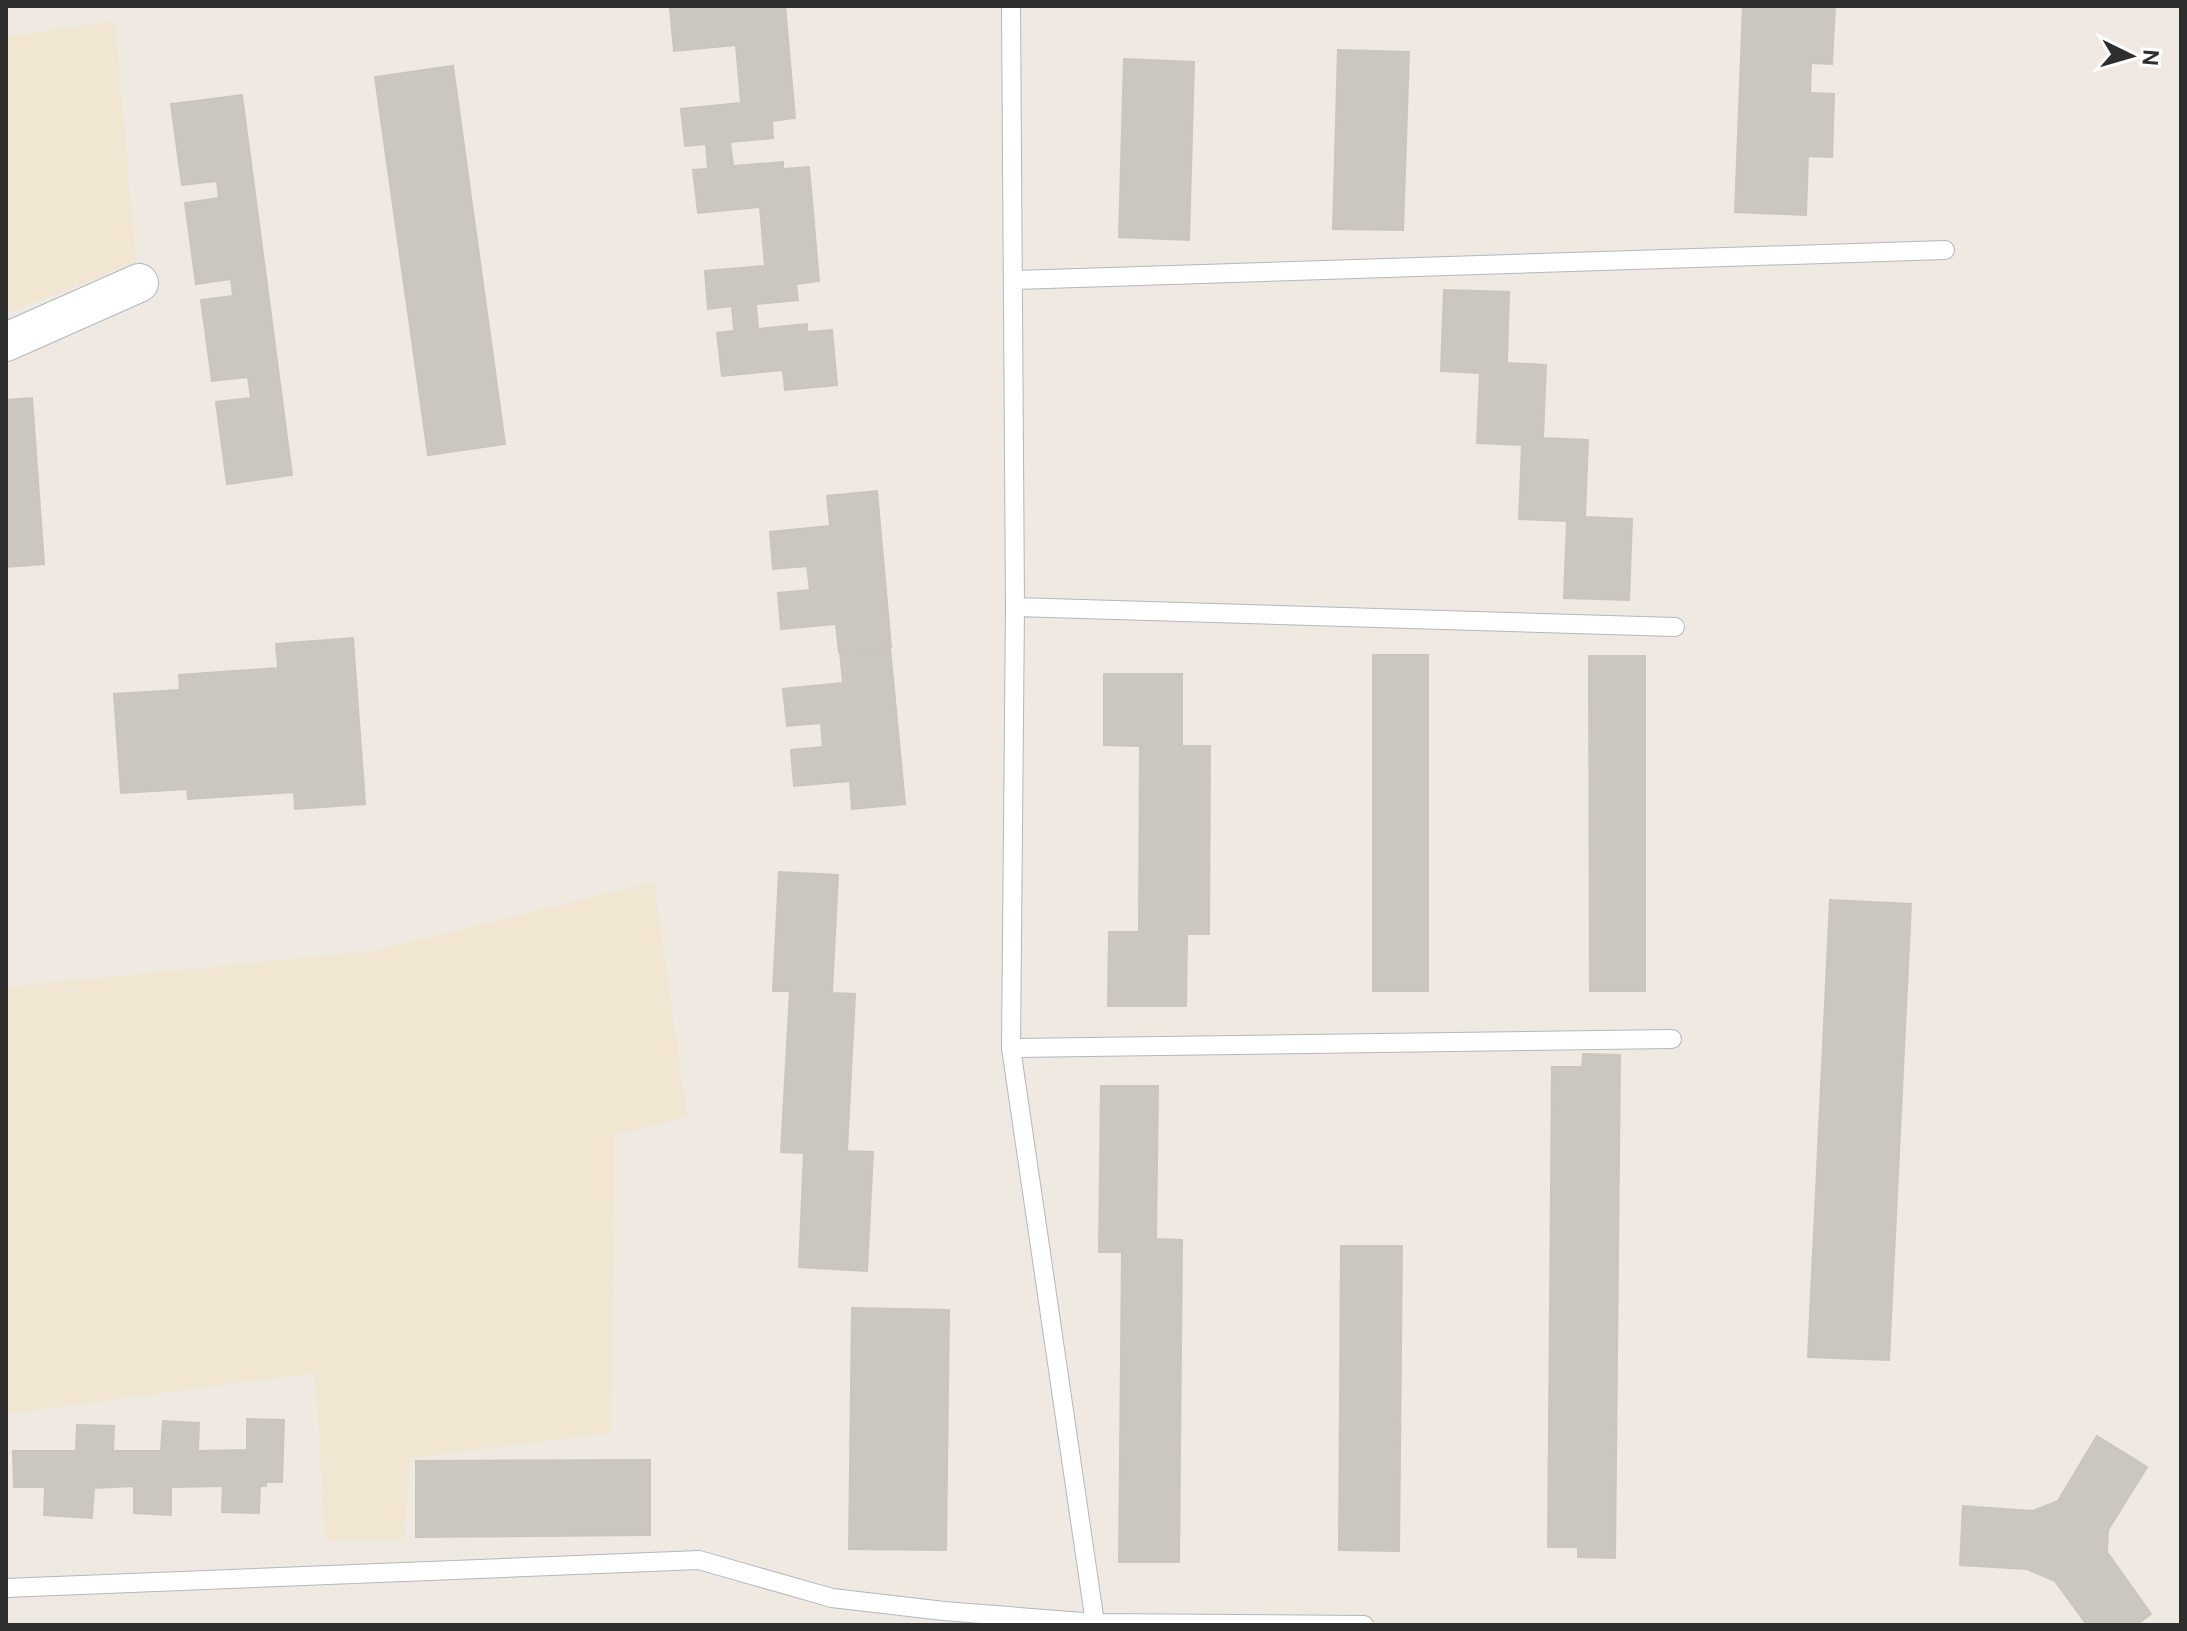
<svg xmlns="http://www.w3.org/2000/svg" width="2187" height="1631" viewBox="0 0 2187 1631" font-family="'DM Sans',sans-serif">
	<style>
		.education { fill: #f0e6d1 }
		.building { fill: #cbc7bf; stroke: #cbc5ba; stroke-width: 2 }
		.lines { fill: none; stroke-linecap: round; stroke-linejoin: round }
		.lane-casing { stroke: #b4b7c1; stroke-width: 20 }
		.street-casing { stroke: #b4b7c1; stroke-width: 40 }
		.lane { stroke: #fff; stroke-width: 18 }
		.street { stroke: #fff; stroke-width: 38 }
	</style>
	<rect width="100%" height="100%" fill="#efe9e1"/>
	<path class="education" d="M115,21L136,263L6,313V37Z
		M654,882L687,1117L614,1135L611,1433L410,1458L404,1539L326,1541L315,1373L6,1414V987L374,951Z"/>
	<path class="building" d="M683,6H785L795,118L772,121L773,138L730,142L733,166L783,162V169L809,167L819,281L796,284L798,300L756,304L758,329L807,324V332L832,330L837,385L785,390L783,370L722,376L717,333L734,331L732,306L708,309L705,271L765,266L760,207L698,213L693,170L708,169L706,144L685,146L681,109L741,103L736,45L674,51L670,8Z
		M1743,6H1835L1832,64L1811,63L1810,93L1834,94L1832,157L1808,156L1806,215L1735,212Z
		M1338,50L1409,52L1403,230L1333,229Z
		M1124,59L1194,62L1189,240L1119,237Z
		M453,66L505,444L428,455L375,77Z
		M242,95L292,475L227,484L216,402L251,398L248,377L212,381L201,300L233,296L231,279L196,284L185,203L219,198L217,181L182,185L171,104Z
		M1444,290L1509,292L1507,363L1546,365L1543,438L1588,440L1585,517L1632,519L1629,600L1564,598L1567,521L1519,519L1522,445L1477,443L1480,373L1441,371Z
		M32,398L44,564L6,567V400Z
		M877,491L891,647L839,652L836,624L781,629L778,593L810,590L807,566L773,569L770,532L830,526L827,496Z
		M353,638L365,804L295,809L294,792L188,799L187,789L121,793L114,694L180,690L179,675L278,668L276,644Z
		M890,648L905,804L852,809L850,781L794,786L791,750L823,747L821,723L787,726L783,689L843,683L840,652Z
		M1373,655H1428V991H1373Z
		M1589,656H1645V991H1590Z
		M1104,674H1182V746H1210L1209,934H1187L1186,1006H1108L1109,932H1139L1140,746L1104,745Z
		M779,872L838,875L832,993L855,994L847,1151L873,1152L867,1271L799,1267L804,1153L781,1152L790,991H773Z
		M1830,900L1911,904L1889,1360L1808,1357Z
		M1583,1054L1620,1055L1615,1558L1578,1557V1547H1548L1552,1067H1582Z
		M1101,1086H1158L1156,1239L1182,1240L1179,1562H1119L1122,1252H1099Z
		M1341,1246H1402L1399,1551L1339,1550Z
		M852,1308L949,1310L946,1550L849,1549Z
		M247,1419L284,1420L282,1482H266V1486H260L259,1513L222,1512L223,1486L171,1487V1515L134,1513V1486L94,1488L92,1518L44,1515L45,1487H14L13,1451H76L77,1425L114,1426L113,1451H161L163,1421L199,1423L198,1451L247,1450Z
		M2097,1436L2147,1467L2108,1530L2107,1552L2151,1614L2136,1625H2087L2055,1581L2027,1569L1960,1565L1963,1506L2033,1511L2058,1501Z
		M650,1460V1535L416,1537V1461Z"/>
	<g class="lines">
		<defs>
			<path id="lane" d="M1011,6L1015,607L1011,1048L1095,1623L1364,1625
				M1014,280L1945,250
				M1015,607L1675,627
				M1011,1048L1672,1039
				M6,1588L699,1560L832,1598L944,1611L1095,1623"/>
			<path id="street" d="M6,342L139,283"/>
		</defs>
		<use href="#lane" class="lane-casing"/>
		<use href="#street" class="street-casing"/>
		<use href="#lane" class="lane"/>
		<use href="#street" class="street"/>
	</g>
	<rect width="2187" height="1631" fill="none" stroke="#2e2e2e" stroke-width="16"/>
	<g transform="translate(2131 56) rotate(95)" stroke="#ffffff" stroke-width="6" paint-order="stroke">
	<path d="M0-6L14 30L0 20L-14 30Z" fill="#2e2e2e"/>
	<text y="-12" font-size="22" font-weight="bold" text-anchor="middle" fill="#2e2e2e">N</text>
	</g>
</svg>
